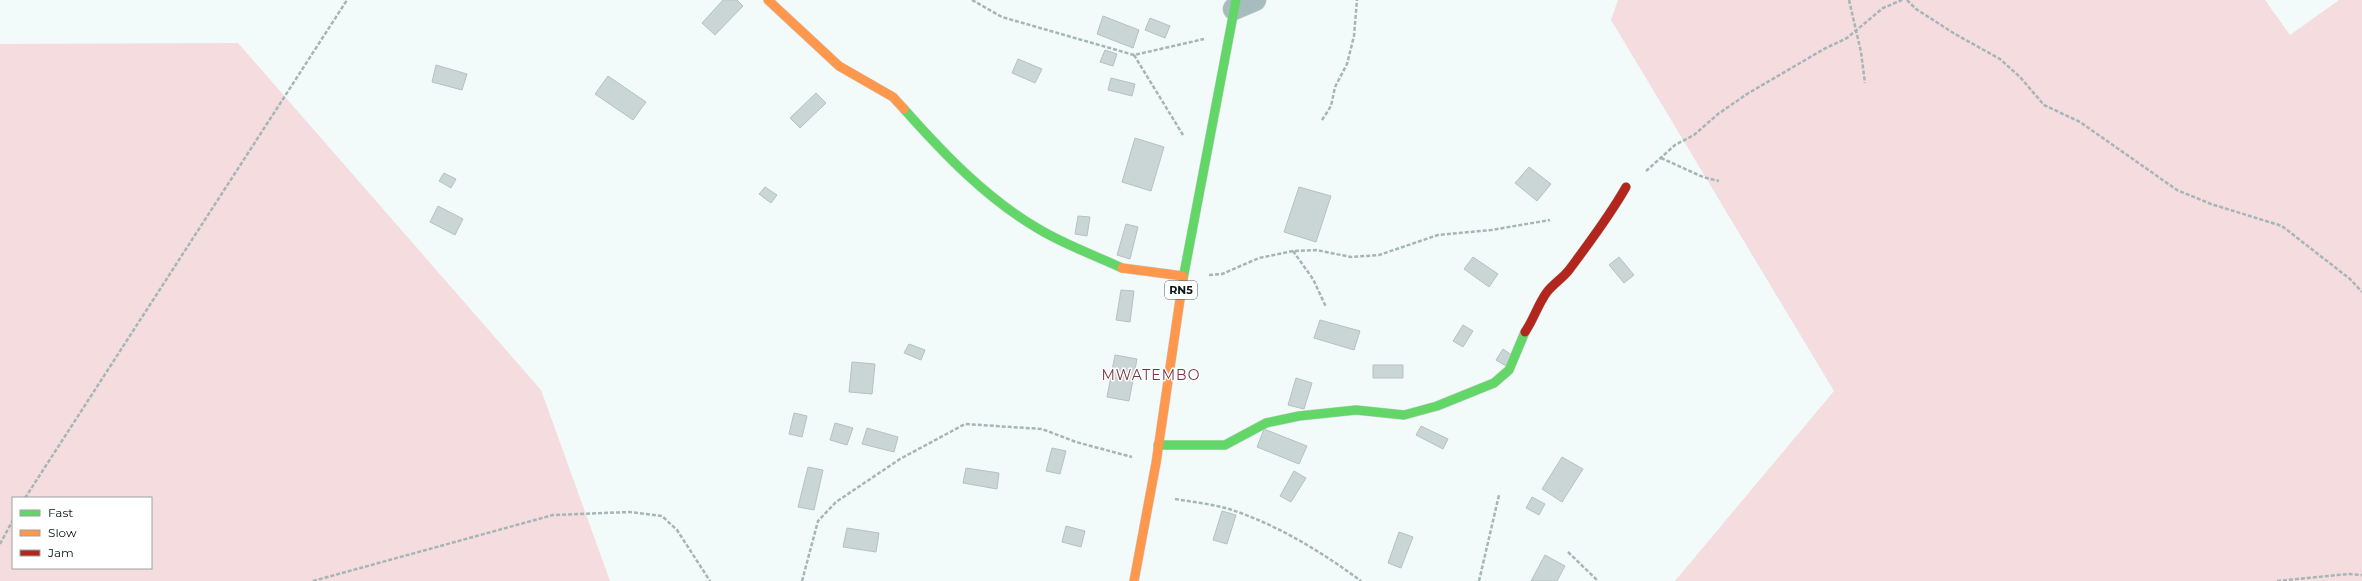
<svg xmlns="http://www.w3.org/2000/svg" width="2362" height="581" viewBox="0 0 2362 581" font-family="Montserrat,sans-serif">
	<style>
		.green { fill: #f4dcdf; fill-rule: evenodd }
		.building { fill: #cad5d5; stroke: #b7c1c1 }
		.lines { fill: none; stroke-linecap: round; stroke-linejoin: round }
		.street-casing { stroke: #ced5d5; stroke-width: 23 }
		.fast-casing { stroke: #ced5d5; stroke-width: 10 }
		.slow-casing { stroke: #ced5d5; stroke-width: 10 }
		.jam-casing { stroke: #ced5d5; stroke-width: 10 }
		.path { stroke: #a6b6b6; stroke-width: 2.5; stroke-dasharray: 4 2; stroke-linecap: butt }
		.street { stroke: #a7bcbd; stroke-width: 22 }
		.fast { stroke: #63d668; stroke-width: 9 }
		.slow { stroke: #ff974d; stroke-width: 9 }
		.jam { stroke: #b3261e; stroke-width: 9 }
		.labels { text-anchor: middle; stroke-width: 3; stroke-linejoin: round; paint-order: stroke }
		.shield { fill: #fff; stroke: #535c5d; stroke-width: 1 }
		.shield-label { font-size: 11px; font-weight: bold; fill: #091617 }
		.quarter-label { font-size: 14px; letter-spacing: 1px; fill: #7c3543; stroke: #fff }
	</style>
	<rect width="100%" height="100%" fill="#f2fafa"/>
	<path class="green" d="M1618,0H2265L2290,35L2339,0H2362V581H1675L1834,391L1611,20Z
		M238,43L541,390L610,581H0V44ZM13,498H151V568H13Z"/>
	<path class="building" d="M723,0H737L743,6L715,35L702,23Z
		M1103,16L1139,30L1133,48L1097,34Z
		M1150,18L1170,26L1165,38L1145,30Z
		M1105,50L1117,54L1113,66L1100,62Z
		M1018,59L1042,69L1035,83L1012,73Z
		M436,65L467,74L462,90L432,82Z
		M608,76L646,102L633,120L595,94Z
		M1111,78L1135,84L1132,96L1108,90Z
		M816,93L826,103L800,128L790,118Z
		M1135,138L1164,147L1151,191L1122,182Z
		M1529,167L1551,184L1537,201L1515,183Z
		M444,173L456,179L451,188L439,181Z
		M765,187L777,195L771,203L759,194Z
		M1299,187L1331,196L1316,242L1284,232Z
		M438,206L463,219L455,235L430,222Z
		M1078,216L1090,217L1087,236L1075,234Z
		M1126,224L1138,227L1130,259L1117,255Z
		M1473,257L1498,274L1489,287L1464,269Z
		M1619,257L1634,275L1624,283L1609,265Z
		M1121,290L1134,291L1130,322L1116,320Z
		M1320,320L1360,331L1354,350L1314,338Z
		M1463,325L1473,331L1463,347L1453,341Z
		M909,344L925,350L921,360L904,353Z
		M1503,349L1513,356L1506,366L1496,360Z
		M1115,355L1137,359L1129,401L1107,397Z
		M852,362L875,364L872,394L849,392Z
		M1373,365H1403V378H1373Z
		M1296,378L1312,383L1304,409L1288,405Z
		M794,413L807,416L802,437L789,434Z
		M835,423L853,428L847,445L830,440Z
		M1421,426L1448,439L1443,449L1416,435Z
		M867,428L898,437L894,452L862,444Z
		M1264,429L1307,446L1299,464L1257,447Z
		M1052,448L1066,451L1060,474L1046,471Z
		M1562,457L1583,469L1562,502L1542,489Z
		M808,467L823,470L814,510L798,507Z
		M966,468L999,473L997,489L963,483Z
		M1294,471L1306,478L1291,502L1280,496Z
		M1532,497L1545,504L1539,515L1526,508Z
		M1222,511L1236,515L1227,544L1213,540Z
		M1066,526L1085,531L1081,547L1062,542Z
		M847,528L879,533L876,552L843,547Z
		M1399,532L1413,537L1401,568L1388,563Z
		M1545,555L1565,566L1557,581H1531Z"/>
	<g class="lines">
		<defs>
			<path id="street" d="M1234,9L1255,0"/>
			<path id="fast" d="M904,109C943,153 986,198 1037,228C1063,244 1094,255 1122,268
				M1183,279L1236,0
				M1158,445H1225L1266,423L1299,416L1356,410L1404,415L1437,406L1494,383L1509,370L1525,332"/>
			<path id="slow" d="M768,0L839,66L893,97L904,109
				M1122,268L1183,276
				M1134,581L1156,463L1183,279"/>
			<path id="jam" d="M1525,332C1534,319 1538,304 1547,292C1553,284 1563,278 1569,270C1589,243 1609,217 1626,187"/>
		</defs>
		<use href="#street" class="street-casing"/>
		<use href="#fast" class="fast-casing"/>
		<use href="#slow" class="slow-casing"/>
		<use href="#jam" class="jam-casing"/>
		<path class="path" d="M972,0L1002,17L1134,55L1204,39
			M1849,0L1861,52L1865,83
			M1907,0L1916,9L1955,34L2000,59L2020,77L2044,105L2080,122L2177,190L2211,204L2282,226L2350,279L2362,292
			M1134,55L1183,135
			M1322,120L1331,106L1335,87L1347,64L1354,36L1357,0
			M1661,158L1703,177L1719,181
			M1646,171L1675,145L1694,135L1718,114L1747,94L1824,49L1847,38L1883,8L1902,0
			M1293,251L1313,279L1326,307
			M1209,275L1222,274L1259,258L1293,251L1316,250L1351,257L1379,255L1438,235L1491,230L1550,220
			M25,498L347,0
			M1175,499C1193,502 1212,504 1229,509C1276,524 1322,552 1361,581
			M0,544L13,520
			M1568,552L1598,581
			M313,581L553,515L630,512L662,516L677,530L710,581
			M802,581L818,521L836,502L900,459L965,424L1042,429L1076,442L1132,457
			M1479,581L1499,495
			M2277,581L2348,574L2362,575"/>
		<use href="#street" class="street"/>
		<use href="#fast" class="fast"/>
		<use href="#slow" class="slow"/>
		<use href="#jam" class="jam"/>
	</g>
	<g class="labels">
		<rect class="shield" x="1165" y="281" width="32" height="18" rx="3"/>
		<g class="shield-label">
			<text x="1181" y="294">RN5</text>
		</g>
		<g class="quarter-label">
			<text x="1151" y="380">MWATEMBO</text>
		</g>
	</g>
	<rect x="12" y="497" width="140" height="72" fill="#ffffff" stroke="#9da2a2"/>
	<rect x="20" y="510" width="20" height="6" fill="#63d668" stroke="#9da2a2"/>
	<text x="48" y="517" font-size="12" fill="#091617">Fast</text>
	<rect x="20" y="530" width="20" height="6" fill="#ff974d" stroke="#9da2a2"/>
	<text x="48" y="537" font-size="12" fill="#091617">Slow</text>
	<rect x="20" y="550" width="20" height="6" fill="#b3261e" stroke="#9da2a2"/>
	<text x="48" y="557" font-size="12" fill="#091617">Jam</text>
</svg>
